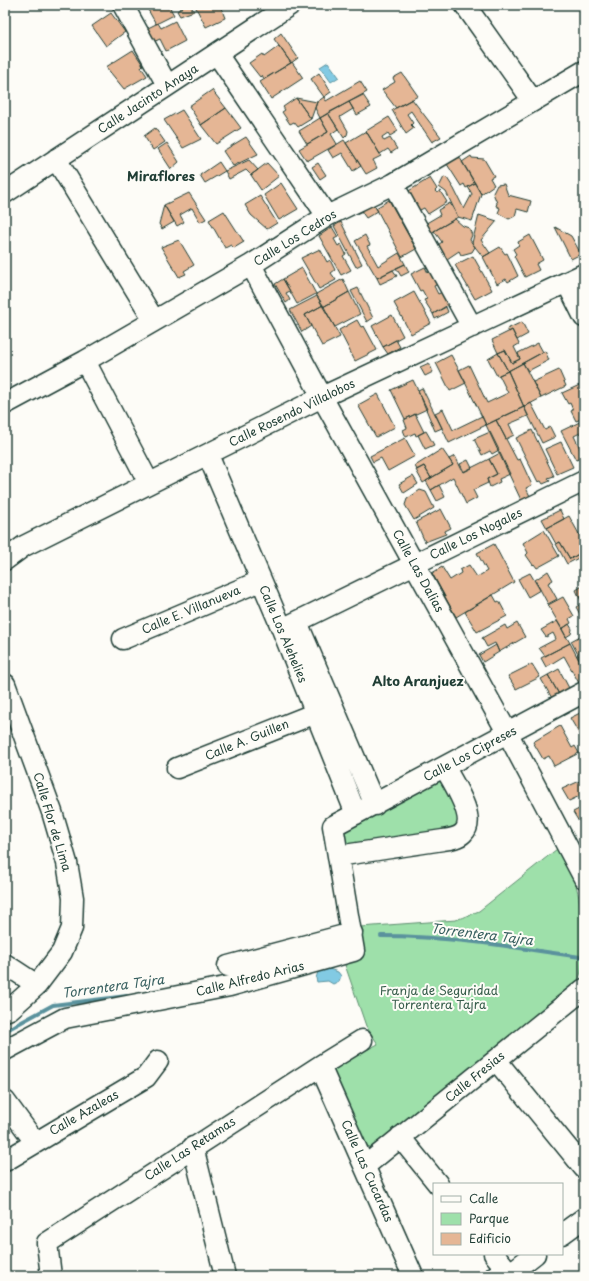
<svg xmlns="http://www.w3.org/2000/svg" width="589" height="1281" viewBox="0 0 589 1281" font-family="'Playpen Sans',sans-serif">
	<style>
		.green { fill: #9ee0aa; stroke: #5e8e6f }
		.water { fill: #82cae3; stroke: #5a929d }
		.lines { fill: none; stroke-linecap: round; stroke-linejoin: round }
		.stream { stroke: #5a929d; stroke-width: 4 }
		.building { fill: #e5b695; stroke: #1f3d34 }
		.minor-casing { stroke: #1f3d34; stroke-width: 23 }
		.minor { stroke: #fdfcf7; stroke-width: 20 }
		.labels { text-anchor: middle; stroke-width: 4; stroke-linejoin: round; paint-order: stroke }
		.street-label { font-size: 12px; fill: #1f3d34; stroke: #fdfcf7 }
		.park-label { font-size: 12px; fill: #385e4c; stroke: #fdfcf7 }
		.neighbourhood-label { font-size: 13px; font-weight: bold; fill: #1f3d34; stroke: #fdfcf7 }
		.water-label { font-size: 13px; font-style: italic; fill: #386060; stroke: #fdfcf7 }
	</style>
	<rect width="100%" height="100%" fill="#fdfcf7"/>
	<filter id="ink" filterUnits="userSpaceOnUse"><feTurbulence type="fractalNoise" baseFrequency=".025" numOctaves="2"/><feDisplacementMap in="SourceGraphic" scale="8" xChannelSelector="R" yChannelSelector="G"/><feConvolveMatrix kernelMatrix="1 2 1 2 8 2 1 2 1" color-interpolation-filters="sRGB"/></filter>
	<g filter="url(#ink)">
		<path class="green" d="M437,780L444,784L462,820L461,827L346,850L343,832L345,830Z
			M557,849C562,860 571,871 575,882C583,907 589,963 576,985L374,1148L363,1145L333,1072L342,1063L378,1044L366,1026L344,962L363,954L360,927L456,920L479,911Z"/>
		<path class="water" d="M328,62L339,77L331,82L320,67Z
			M329,969L338,972L341,976L339,981L333,984L328,981L317,982L316,978L318,972Z"/>
		<g class="lines">
			<path class="stream" d="M381,936C448,936 514,947 580,957
				M5,1031L53,1005L127,996"/>
		</g>
		<path class="building" d="M153,5H171L172,7L170,8L174,15L156,24L147,8Z
			M182,5H190L194,11L180,16L177,11L183,7Z
			M200,5L201,7L205,5H220L225,18L206,27L195,6Z
			M111,13L125,32L106,46L92,26Z
			M175,21L185,41L166,51L160,39L151,43L144,30L158,23L161,28Z
			M281,33L298,58L291,63L274,39Z
			M279,46L291,63L264,79L262,75L260,77L249,63L262,54L264,57Z
			M133,50L143,65L141,67L147,76L124,89L106,67Z
			M292,62L303,78L271,99L260,82Z
			M319,73L331,92L324,97L311,79Z
			M402,73L418,96L396,108L382,90L395,82L393,78Z
			M360,81L367,92L320,118L315,108L317,102L324,97L326,101Z
			M212,90L226,108L201,125L189,106Z
			M363,95L371,107L357,115L349,102Z
			M296,98L311,119L298,127L294,122L290,124L282,112L285,110L283,107Z
			M296,98L317,102L311,119Z
			M412,99L441,137L432,142L411,111L407,114L413,123L411,125L414,128L406,134L392,110Z
			M349,102L353,109L340,117L348,131L347,135L344,138L328,113Z
			M226,108L241,128L216,144L201,125Z
			M182,110L201,139L183,148L164,120Z
			M328,113L338,129L331,134L337,144L307,161L299,149L328,132L320,118Z
			M389,117L398,131L390,136L388,133L382,137L384,141L390,138L397,149L391,153L388,149L380,154L366,131Z
			M320,118L328,132L307,144L299,131Z
			M155,128L165,142L153,150L144,136Z
			M366,131L381,156L373,160L377,168L366,174L346,143Z
			M246,137L258,154L233,166L223,151Z
			M344,140L361,166L353,171L342,153L333,158L328,150Z
			M167,143L179,162L171,169L158,149Z
			M457,153L475,183L466,188L464,184L461,186L445,161Z
			M471,156L472,158L484,159L494,176L490,178L494,185L481,194L462,162Z
			M249,160L258,170L251,175L246,170L229,179L225,171Z
			M219,162L225,171L205,183L200,175Z
			M267,163L279,176L261,190L251,175Z
			M318,163L326,175L320,179L312,167Z
			M444,177L447,178L454,189L464,209L472,194L468,187L475,183L481,194L472,221L458,217L446,192L439,187Z
			M430,178L437,189L435,191L437,193L440,191L447,202L428,214L424,208L418,211L407,192Z
			M281,183L298,209L279,220L264,195Z
			M504,184L508,195L531,201L528,212L517,209L515,216L509,219L498,213L500,208L496,206L497,203L493,193L497,185Z
			M189,193L206,219L200,222L192,208L180,215L184,222L177,226L164,205Z
			M260,196L277,223L267,229L251,215L245,205Z
			M389,200L416,249L402,257L376,208Z
			M450,203L458,217L429,234L423,225L440,215L438,210Z
			M373,204L378,211L366,218L361,211Z
			M164,205L174,222L162,229L159,224Z
			M224,211L244,242L234,248L231,245L225,248L209,220Z
			M479,215L497,221L481,240L490,253L483,257L472,243Z
			M455,219L463,226L469,228L472,235L470,240L475,247L472,252L461,255L459,251L447,259L438,245L442,242L434,231Z
			M341,222L362,264L356,267L334,226Z
			M332,227L338,237L334,239L338,246L341,244L346,254L343,256L351,270L341,275L319,236Z
			M555,227L571,236L581,254L571,259Z
			M365,235L370,245L367,246L378,266L399,253L405,264L377,278L355,241Z
			M530,235L543,260L536,264L539,270L525,277L514,256L516,254L513,249L519,245L518,242Z
			M179,240L194,265L184,271L186,274L179,277L161,247Z
			M500,247L505,254L507,253L518,276L508,282L506,279L497,284L483,257Z
			M320,249L327,262L330,260L335,270L331,273L336,280L319,289L301,258Z
			M473,256L492,290L475,299L455,265Z
			M405,264L409,272L401,276L396,268Z
			M425,267L428,273L430,271L438,284L434,286L438,294L442,292L448,305L433,314L424,300L427,299L422,290L420,291L411,274Z
			M302,268L316,294L297,304L283,279Z
			M393,270L397,276L380,284L377,278Z
			M283,279L290,291L286,293L290,300L286,303L275,284Z
			M343,279L349,292L323,307L316,294Z
			M358,288L373,318L367,322L351,291Z
			M349,292L360,314L335,327L323,307Z
			M414,292L431,323L411,334L394,303Z
			M317,296L323,305L305,315L311,326L302,332L290,310Z
			M323,305L340,337L322,346L305,315Z
			M446,307L448,312L435,319L433,314Z
			M392,315L403,336L383,347L372,326Z
			M357,320L361,327L364,326L377,350L355,361L339,330Z
			M522,322L528,334L517,340L512,330L509,332L507,329Z
			M512,330L519,344L514,347L520,359L512,363L505,350L498,353L492,340Z
			M396,340L400,347L388,354L383,347Z
			M538,343L543,352L508,371L498,353L505,350L512,363L520,359L518,353Z
			M545,351L549,360L528,371L523,363Z
			M498,353L508,371L497,376L488,359Z
			M451,355L466,383L450,391L436,363Z
			M429,363L433,372L425,376L420,367Z
			M523,363L541,398L524,407L508,371Z
			M469,365L487,403L508,393L499,375L508,371L524,407L486,425L459,370Z
			M559,370L566,386L541,398L533,382Z
			M413,380L427,409L405,419L391,390Z
			M584,383V418L576,421L571,411L573,410L570,403L568,404L562,393Z
			M422,388L442,428L435,431L418,390Z
			M378,394L395,427L376,437L358,405Z
			M531,403L545,430L550,427L555,437L542,443L524,407Z
			M524,407L528,416L509,424L514,435L506,439L496,420Z
			M443,409L453,430L482,416L486,425L449,443L435,413Z
			M415,414L424,432L416,436L415,433L406,437L403,430L407,428L404,420Z
			M496,420L517,460L520,459L532,485L526,488L530,496L521,500L486,425Z
			M584,420V431L574,436L584,457L576,460L561,431Z
			M532,430L554,476L548,478L550,481L543,484L541,481L538,482L516,438Z
			M426,431L434,445L425,449L418,435Z
			M490,432L499,450L492,454L490,451L482,455L474,439Z
			M405,438L415,456L388,471L381,458L373,462L370,456Z
			M561,442L573,467L557,474L545,449Z
			M442,449L453,465L431,478L424,466L417,470L415,466Z
			M500,453L510,474L499,479L500,482L490,487L487,479L497,474L489,459Z
			M455,456L463,472L489,459L497,474L487,479L488,483L473,490L477,498L466,504L453,477L431,490L426,481L453,465L449,459Z
			M468,460L472,468L464,472L460,464Z
			M424,466L431,478L423,483L416,470Z
			M413,476L418,484L404,493L399,484Z
			M439,485L445,497L437,501L431,490Z
			M420,490L426,492L434,508L414,520L405,505L407,499Z
			M441,509L451,528L445,531L446,534L425,542L416,522Z
			M560,510L564,519L547,528L542,519Z
			M569,516L584,543V551L570,559L560,542L556,544L547,528Z
			M544,530L559,556L537,568L534,564L533,565L526,555L528,553L523,543Z
			M560,542L570,559L584,551V555L567,564L556,544Z
			M494,544L514,582L456,617L432,573L442,567L450,580L461,573L460,570L469,565L477,577L487,571L477,553Z
			M548,571L553,580L548,583L557,599L548,604L535,580Z
			M530,573L540,590L528,597L518,579Z
			M584,585V617L582,618L576,607L582,603L576,590Z
			M493,595L497,602L499,601L507,616L477,632L465,612Z
			M563,597L574,616L569,619L571,623L562,629L548,605Z
			M557,621L570,643L545,656L539,648L556,639L553,633L546,637L541,630Z
			M517,623L525,637L499,652L495,643L487,647L482,638L505,625L507,629Z
			M569,624L572,629L571,634L566,637L562,629Z
			M584,634V666L571,641Z
			M570,643L584,670V683L580,685L564,656L546,667L541,658Z
			M496,645L499,652L483,662L479,655Z
			M584,645V667L583,668L577,655Z
			M532,664L540,677L516,689L508,676Z
			M559,669L570,690L560,696L548,675Z
			M548,675L560,696L553,700L541,679Z
			M584,711V742L570,718Z
			M560,726L572,748L575,746L579,753L554,766L549,756L543,759L533,742Z
			M584,779V794L569,801L562,789Z
			M584,804V830L573,812L581,808L580,805Z"/>
		<g class="lines">
			<defs>
				<path id="minor" d="M123,5L167,85
					M465,5L533,101
					M217,54L327,216
					M56,159L154,320
					M393,184L472,327
					M5,193L290,5
					M251,265L322,397L508,734L584,878
					M567,283L584,317
					M85,361L149,483
					M5,404L85,361L251,265L327,216L393,184L584,71
					M208,455L282,629L356,814
					M5,560L24,546L322,397L584,274
					M297,622L375,805
					M282,629L584,481
					M123,639L260,581
					M5,684L52,812L67,863L73,898L72,928L62,952L37,985L10,1009L5,1011
					M177,768L316,713
					M338,856L443,840C450,839 458,838 463,833C478,819 453,783 445,768
					M5,964L37,985
					M228,966L352,933
					M5,1050L65,1018L230,986L354,951L333,826L584,692
					M496,1060L584,1168
					M320,1066L413,1276
					M5,1101L35,1142
					M400,1137L438,1184
					M193,1147L225,1276
					M5,1161L146,1077L158,1061
					M365,1166L584,989
					M562,1234L584,1218
					M494,1254L512,1276
					M51,1276L47,1243L320,1066L362,1040
					M495,1276L517,1268L535,1254"/>
			</defs>
			<use href="#minor" class="minor-casing"/>
			<use href="#minor" class="minor"/>
		</g>
	</g>
	<g class="labels">
		<g class="street-label">
			<text transform="translate(148 99) rotate(-33)" y="4">Calle Jacinto Anaya</text>
			<text transform="translate(295 238) rotate(-32)" y="4">Calle Los Cedros</text>
			<text transform="translate(292 413) rotate(-26)" y="4">Calle Rosendo Villalobos</text>
			<text transform="translate(476 534) rotate(-26)" y="4">Calle Los Nogales</text>
			<text transform="translate(418 571) rotate(61)" y="4">Calle Las Dalias</text>
			<text transform="translate(191 610) rotate(-23)" y="4">Calle E. Villanueva</text>
			<text transform="translate(283 634) rotate(67)" y="4">Calle Los Alehelies</text>
			<text transform="translate(247 740) rotate(-22)" y="4">Calle A. Guillen</text>
			<text transform="translate(470 754) rotate(-28)" y="4">Calle Los Cipreses</text>
			<text transform="translate(52 822) rotate(73)" y="4">Calle Flor de Lima</text>
			<text transform="translate(250 979) rotate(-14)" y="4">Calle Alfredo Arias</text>
			<text transform="translate(475 1077) rotate(-39)" y="4">Calle Fresias</text>
			<text transform="translate(84 1113) rotate(-30)" y="4">Calle Azaleas</text>
			<text transform="translate(190 1149) rotate(-33)" y="4">Calle Las Retamas</text>
			<text transform="translate(367 1171) rotate(66)" y="4">Calle Las Cucardas</text>
		</g>
		<g class="park-label">
			<text x="439" y="995">Franja de Seguridad<tspan x="439" dy="14">Torrentera Tajra</tspan></text>
		</g>
		<g class="neighbourhood-label">
			<text x="161" y="181">Miraflores</text>
			<text x="418" y="686">Alto Aranjuez</text>
		</g>
		<g class="water-label">
			<text transform="translate(482 934) rotate(7)" y="5">Torrentera Tajra</text>
			<text transform="translate(113 986) rotate(-8)" y="5">Torrentera Tajra</text>
		</g>
	</g>
	<rect width="589" height="1281" fill="none" stroke="#fdfcf7" stroke-width="20"/>
	<rect x="10" y="10" width="569" height="1261" fill="none" stroke="#1f3d34" stroke-width="1.5" filter="url(#ink)"/>
	<rect x="433" y="1183" width="130" height="72" fill="#fdfcf7" stroke="#a4b0a9"/>
	<rect x="441" y="1196" width="20" height="6" fill="#fdfcf7" stroke="#a4b0a9"/>
	<text x="469" y="1203" font-size="12" fill="#1f3d34">Calle</text>
	<rect x="441" y="1213" width="20" height="12" fill="#9ee0aa" stroke="#a4b0a9"/>
	<text x="469" y="1223" font-size="12" fill="#1f3d34">Parque</text>
	<rect x="441" y="1233" width="20" height="12" fill="#e5b695" stroke="#a4b0a9"/>
	<text x="469" y="1243" font-size="12" fill="#1f3d34">Edificio</text>
</svg>
